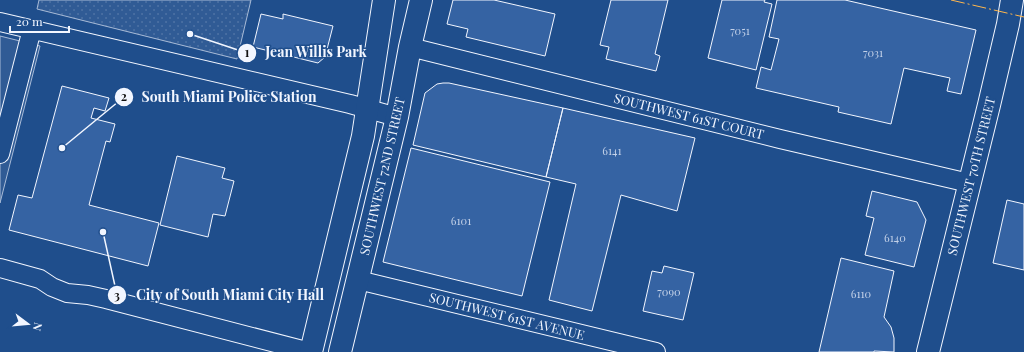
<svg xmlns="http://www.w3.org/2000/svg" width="1024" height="352" viewBox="0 0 1024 352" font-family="'Playfair Display',serif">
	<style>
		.built { fill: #305b95; stroke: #a8bbd7 }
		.park { fill: url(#park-dots); stroke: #a8bbd7 }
		.building { fill: #3563a3; stroke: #f2f6ff }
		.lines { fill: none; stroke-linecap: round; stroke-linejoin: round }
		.minor-casing { stroke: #f2f6ff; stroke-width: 20 }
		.tertiary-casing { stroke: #f2f6ff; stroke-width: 24 }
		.secondary-casing { stroke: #f2f6ff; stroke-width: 24 }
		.minor { stroke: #1f4e8c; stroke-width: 18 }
		.tertiary { stroke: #1f4e8c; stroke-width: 22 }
		.secondary { stroke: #1f4e8c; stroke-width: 22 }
		.power { stroke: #ffb74d; stroke-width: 1; stroke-dasharray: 14 3 2 3; stroke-linecap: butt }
		.labels { text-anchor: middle; stroke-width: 3; stroke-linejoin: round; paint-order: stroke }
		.number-label { font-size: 11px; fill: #c3d1e8 }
		.street-label { font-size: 13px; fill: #f2f6ff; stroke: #1f4e8c }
		.leader { fill: none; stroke: #f2f6ff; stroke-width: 1.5 }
		.callout-dot { fill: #f2f6ff; stroke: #1f4e8c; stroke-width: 1.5 }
		.mark-label { font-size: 12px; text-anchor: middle; font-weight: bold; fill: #111 }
		.callout-label { font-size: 14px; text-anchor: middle; font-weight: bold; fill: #f2f6ff; stroke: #1f4e8c; stroke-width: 3; stroke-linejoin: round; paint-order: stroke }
	</style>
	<defs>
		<pattern id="park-dots" width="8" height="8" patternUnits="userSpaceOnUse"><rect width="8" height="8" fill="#305b95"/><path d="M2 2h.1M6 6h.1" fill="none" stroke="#4e73a5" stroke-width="1.8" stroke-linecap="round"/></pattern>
	</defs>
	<rect width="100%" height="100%" fill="#1f4e8c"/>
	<path class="built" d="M0,36L40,46L0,203Z"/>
	<path class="park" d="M39,0H251L237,59L37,9Z"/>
	<path class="building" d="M453,0H494L555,14L545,56L466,37L468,29L447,24Z
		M611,0H668L655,54L660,56L656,71L606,59L609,47L600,45Z
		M722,0H765L764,2L772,4L756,70L708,58Z
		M777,0H845L976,30L961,94L947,91L950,78L904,68L891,124L838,112L839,107L756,88L761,67L771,70L779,39L769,37Z
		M261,14L283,19V14L333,26L325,57L318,63L253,47Z
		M443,83H449L563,108L546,177L413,145L425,93L437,84Z
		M62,86L109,98L105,111L94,108L91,118L115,124L110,142L106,141L89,205L159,223L148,266L9,230L18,195L32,198Z
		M563,108L695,138L677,211L621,195L592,311L549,300L576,184L546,177Z
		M411,148L550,182L522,296L383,262Z
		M177,156L225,168L222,178L234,181L225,216L213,214L208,237L160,225Z
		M872,191L917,202L926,220L914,267L865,255L874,218L866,216Z
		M1007,200L1024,204V270L993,263Z
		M841,258L894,271L884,317L891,327L894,338V352L874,351V352H819Z
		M664,266L694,273L683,320L643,311L652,271L662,273Z"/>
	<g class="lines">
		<defs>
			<path id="minor" d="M0,22L350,104L397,117
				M410,47L780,139L969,183
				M0,154L32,29
				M0,268L40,279L52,287L67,293L88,295L106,299L310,352
				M358,280L656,352"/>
			<path id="tertiary" d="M928,352L989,105L1008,24L1012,0"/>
			<path id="secondary" d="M311,352L363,136L384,0
				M340,352L397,117L410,47L421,0"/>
		</defs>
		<use href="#minor" class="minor-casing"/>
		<use href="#tertiary" class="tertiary-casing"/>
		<use href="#secondary" class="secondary-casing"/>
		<use href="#minor" class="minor"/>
		<use href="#tertiary" class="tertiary"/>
		<use href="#secondary" class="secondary"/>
		<path class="power" d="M951,0L1024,17"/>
	</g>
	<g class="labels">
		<g class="number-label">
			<text x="740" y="35">7051</text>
			<text x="873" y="57">7031</text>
			<text x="612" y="155">6141</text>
			<text x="461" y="225">6101</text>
			<text x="895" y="242">6140</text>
			<text x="669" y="296">7090</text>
			<text x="861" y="298">6110</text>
		</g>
		<g class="street-label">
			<text transform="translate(689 116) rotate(14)" y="5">SOUTHWEST 61ST COURT</text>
			<text transform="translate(382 176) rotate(-77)" y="5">SOUTHWEST 72ND STREET</text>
			<text transform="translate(971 176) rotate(-76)" y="5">SOUTHWEST 70TH STREET</text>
			<text transform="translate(507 316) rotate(14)" y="5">SOUTHWEST 61ST AVENUE</text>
		</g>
	</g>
	<path class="leader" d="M190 34L247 53M62 148L124 97M103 232L117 295"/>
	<g class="callout-dot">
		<circle cx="190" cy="34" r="4"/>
		<circle cx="62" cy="148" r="4"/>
		<circle cx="103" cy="232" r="4"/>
		<circle cx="247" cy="53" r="10"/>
		<circle cx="124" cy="97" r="10"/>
		<circle cx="117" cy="295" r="10"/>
	</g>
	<g class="mark-label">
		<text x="247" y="57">1</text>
		<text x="124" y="101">2</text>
		<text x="117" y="300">3</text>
	</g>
	<g class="callout-label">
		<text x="316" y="57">Jean Willis Park</text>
		<text x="229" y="102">South Miami Police Station</text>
		<text x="230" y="300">City of South Miami City Hall</text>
	</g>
	<g transform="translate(28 324) rotate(106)" stroke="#1f4e8c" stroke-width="3" paint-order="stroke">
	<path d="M0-3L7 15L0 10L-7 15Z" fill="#f2f6ff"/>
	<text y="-6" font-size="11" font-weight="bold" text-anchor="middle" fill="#f2f6ff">N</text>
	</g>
	<path d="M10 26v6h59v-6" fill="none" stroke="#f2f6ff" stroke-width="2"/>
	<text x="16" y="26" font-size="12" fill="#f2f6ff" stroke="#1f4e8c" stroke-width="3" paint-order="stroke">20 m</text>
</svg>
